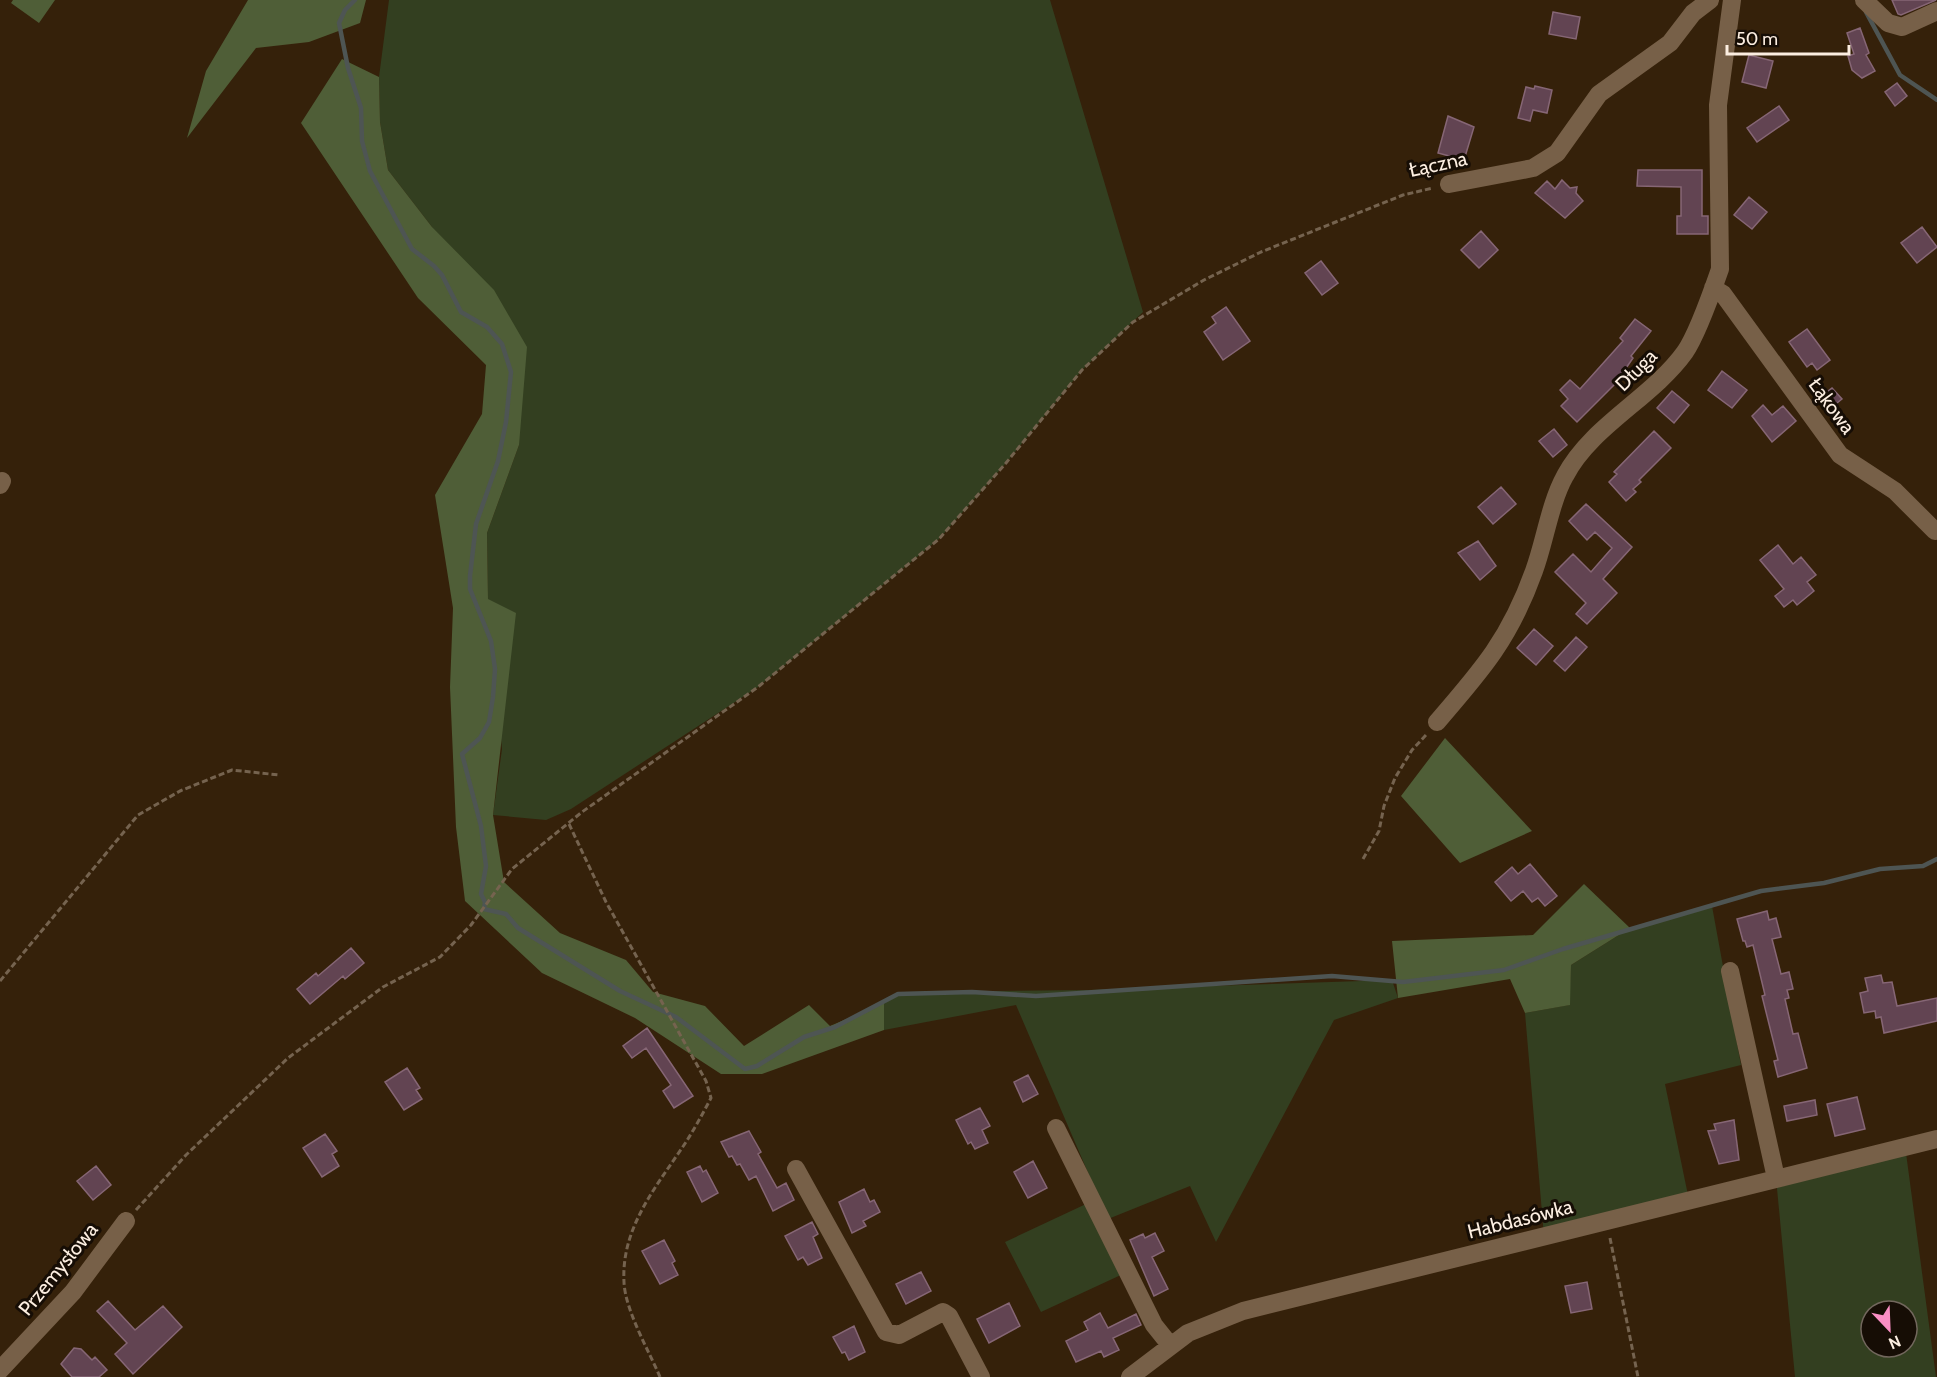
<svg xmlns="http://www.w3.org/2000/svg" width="1937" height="1377" viewBox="0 0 1937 1377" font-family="Cabin,sans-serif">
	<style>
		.green { fill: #333f20; fill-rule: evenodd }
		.forest { fill: #4f5e37 }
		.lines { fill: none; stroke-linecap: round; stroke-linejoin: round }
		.stream { stroke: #4e5553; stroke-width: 4.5 }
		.building { fill: #624452; stroke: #866675; stroke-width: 1.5 }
		.path { stroke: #75634f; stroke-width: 3; stroke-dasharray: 6 3; stroke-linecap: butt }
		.minor { stroke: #776048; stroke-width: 18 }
		.labels { text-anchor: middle; stroke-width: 6; stroke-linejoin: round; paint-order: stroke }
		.street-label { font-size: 20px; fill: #fceee1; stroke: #160d05 }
	</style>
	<rect width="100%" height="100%" fill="#35210a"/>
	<path class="green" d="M389,0H1050L1143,312L1082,370L1006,463L939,539L758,687L571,809L546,820L493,815L502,749L488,599L487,533L519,445L432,227L388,170L380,122L379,77Z
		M1712,906L1741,1065L1665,1084L1689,1200L1544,1236L1525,1013L1569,1005L1571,965L1630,928Z
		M1392,980L1398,998L1334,1020L1216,1242L1190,1186L1108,1219L1016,1005L884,1030V1003L906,992L1088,990Z
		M1906,1153L1936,1377H1795L1776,1178ZM1871,1311H1907V1347H1871Z
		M1086,1204L1123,1274L1041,1312L1005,1242Z"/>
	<path class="forest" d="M13,0H55L39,23L11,3Z
		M248,0H366L360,23L309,42L256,48L187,138L206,71Z
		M342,59L379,77L380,122L388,170L432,227L494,290L527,347L519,445L487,533L488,599L516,613L493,815L504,882L560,933L626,960L653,992L705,1006L744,1046L809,1005L830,1026L884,1003V1030L762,1074H721L635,1018L542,973L465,901L456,827L450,687L453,608L435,495L482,414L486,365L418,298L301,123Z
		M1445,738L1532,831L1460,863L1401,796Z
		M1584,884L1630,928L1571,965L1570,1005L1525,1013L1510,979L1398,998L1392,941L1533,935Z"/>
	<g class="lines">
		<path class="stream" d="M355,0L345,10L339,23L348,68L361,108L362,141L370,171L412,249L434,266L442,275L461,312L487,327L502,344L511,372L506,422L498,461L476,524L470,576V589L491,641L495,669L493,697L489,722L480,738L462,754L481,826L486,866L481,894L485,902L484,909L506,914L518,928L620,991L676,1017L745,1069L757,1066L804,1037L835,1027L898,994L972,992L1036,996L1332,976L1403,982L1504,970L1563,949L1761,891L1824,883L1880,869L1923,866L1937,859
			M1866,12L1900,75L1937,100"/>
	</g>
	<path class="building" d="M1892,0H1936L1901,15L1898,14Z
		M1553,12L1580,17L1576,39L1549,34Z
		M1860,28L1869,53L1866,55L1875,71L1862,78L1852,70L1848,56L1854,54L1847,33Z
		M1749,55L1773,61L1766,88L1742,82Z
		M1897,83L1907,96L1895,106L1885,92Z
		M1535,86L1552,90L1547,113L1533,110L1530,121L1518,118L1526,87L1534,89Z
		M1779,106L1789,120L1757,142L1747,128Z
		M1448,116L1474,127L1464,160L1438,153Z
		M1638,170H1702V216H1708V234H1677V216H1681V187L1637,186Z
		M1562,180L1570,188L1577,187L1576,193L1583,201L1565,218L1535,193L1547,181L1555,189Z
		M1749,197L1767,212L1752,229L1734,215Z
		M1922,227L1937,247L1917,263L1901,243Z
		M1481,231L1498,250L1479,268L1461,250Z
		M1321,261L1338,283L1322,295L1305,273Z
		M1226,307L1250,341L1223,360L1204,332L1216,323L1212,317Z
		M1635,319L1651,331L1631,356L1633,358L1624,371L1626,373L1577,422L1561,406L1568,399L1560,390L1570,380L1580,389L1623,341L1620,338Z
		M1807,329L1830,360L1817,370L1812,363L1807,367L1789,342Z
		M1722,371L1747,390L1732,408L1708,390Z
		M1832,388L1842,399L1827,411L1818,399Z
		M1672,391L1689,405L1674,423L1657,408Z
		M1763,405L1772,415L1783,406L1796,421L1772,442L1752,416Z
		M1554,429L1567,445L1553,457L1539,441Z
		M1654,431L1671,448L1639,480L1641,482L1633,489L1636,492L1626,501L1609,482L1617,474L1614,472Z
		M1501,487L1516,504L1493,524L1478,507Z
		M1586,504L1632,547L1603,579L1617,593L1587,624L1576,614L1586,603L1555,572L1573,554L1591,572L1612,548L1595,532L1587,540L1569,521Z
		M1478,541L1496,566L1480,580L1458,553Z
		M1778,545L1793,564L1801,557L1816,575L1807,582L1814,591L1797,605L1793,600L1784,607L1775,596L1784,589L1760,560Z
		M1534,629L1553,646L1536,665L1517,648Z
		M1576,637L1587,647L1565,671L1554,661Z
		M1530,864L1557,896L1545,906L1538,898L1532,902L1523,891L1511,901L1495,882L1512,867L1518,874Z
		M1767,911L1769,920L1776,918L1781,937L1772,939L1781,974L1789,972L1793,989L1787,990L1789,998L1785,999L1793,1034L1798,1033L1807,1068L1778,1077L1774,1061L1778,1060L1762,996L1765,995L1753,945L1747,947L1745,941H1743L1737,919Z
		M351,948L364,963L345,979L343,976L310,1004L297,989L316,973L318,976Z
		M1881,975L1883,983L1892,982L1897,1006L1937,998V1021L1884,1033L1881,1017L1876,1018L1875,1011L1864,1013L1860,993L1868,991L1865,978Z
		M647,1028L693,1096L674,1108L663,1091L671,1085L646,1048L632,1058L623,1046Z
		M407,1068L420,1088L416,1090L422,1099L404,1110L385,1082Z
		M1028,1075L1038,1094L1023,1102L1014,1082Z
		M1857,1097L1865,1129L1835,1136L1827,1104Z
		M1815,1100L1817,1115L1787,1121L1784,1106Z
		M980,1108L990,1126L982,1130L988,1143L975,1149L971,1142L968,1144L956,1120Z
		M1734,1120L1739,1160L1719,1164L1708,1131L1716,1130L1714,1124Z
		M749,1131L761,1152L758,1154L777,1188L786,1183L794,1200L773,1211L756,1176L749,1180L740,1164L737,1165L732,1156L729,1157L721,1142Z
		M325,1134L337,1151L332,1154L339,1166L322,1177L303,1148Z
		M1033,1161L1047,1188L1028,1198L1014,1172Z
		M96,1166L111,1185L93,1200L77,1181Z
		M700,1166L703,1172L706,1170L718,1193L702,1202L687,1172Z
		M864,1189L870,1202L874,1200L880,1212L863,1221L866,1226L852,1233L839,1202Z
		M812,1222L818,1234L813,1237L822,1258L808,1265L803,1257L798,1260L785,1236Z
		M1155,1233L1164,1251L1152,1257L1168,1289L1154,1296L1130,1240L1143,1234L1145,1238Z
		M664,1240L675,1261L672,1263L678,1275L660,1284L642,1251Z
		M921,1272L931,1291L906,1304L896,1284Z
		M1587,1282L1592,1309L1571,1313L1565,1286Z
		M108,1301L135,1330L163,1306L182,1327L133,1374L115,1354L127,1343L97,1311Z
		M1009,1303L1020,1326L989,1343L977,1319Z
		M1100,1313L1108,1328L1136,1314L1141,1325L1113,1338L1119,1350L1104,1357L1101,1351L1076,1362L1066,1341L1088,1330L1084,1322Z
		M854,1326L865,1352L849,1360L845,1352L842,1353L833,1337Z
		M74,1348L81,1349L92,1360L95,1357L107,1370L99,1377H72L61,1364Z"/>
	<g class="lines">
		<path class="path" d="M569,824L606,902L706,1081L711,1098C703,1113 695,1128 686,1142C657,1186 621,1227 624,1282C625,1310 649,1351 660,1377
			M1363,859L1379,831L1384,806L1395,778L1412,750L1426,735
			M0,981L138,815L180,791L232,770L279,775
			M136,1210L186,1155L288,1058L383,987L440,957L471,925L512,869L582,812L758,687L939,539L1006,463L1082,370L1133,322L1204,280L1261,252L1403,195L1433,188
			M1610,1238L1638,1377"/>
		<path class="minor" d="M1864,0L1888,23L1902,27L1937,11
			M1449,184L1533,168L1557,153L1599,94L1670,43L1693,13L1710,0
			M1713,288L1723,294L1840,455L1895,491L1935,531
			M0,485L2,481
			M1437,722C1483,669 1510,638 1534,571C1545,541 1550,503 1565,476C1591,426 1652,398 1685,352C1698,333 1712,292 1720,269L1718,105L1732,0
			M1730,971L1776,1178
			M1056,1128L1154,1325L1170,1345
			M796,1169L886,1332L899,1335L943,1312L949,1316L981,1377
			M0,1370L73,1292L126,1221
			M1130,1377L1188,1333L1243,1311L1937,1139"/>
	</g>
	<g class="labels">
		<g class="street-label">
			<text transform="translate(1438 164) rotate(-12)" y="7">Łączna</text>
			<text transform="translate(1636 370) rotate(-45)" y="7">Długa</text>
			<text transform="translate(1832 406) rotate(54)" y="7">Łąkowa</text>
			<text transform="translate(1520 1219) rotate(-14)" y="7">Habdasówka</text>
			<text transform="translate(58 1269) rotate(-51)" y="7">Przemysłowa</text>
		</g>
	</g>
	<g transform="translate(1889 1329) rotate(157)"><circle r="28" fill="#160d05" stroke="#72675d" stroke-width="1.5"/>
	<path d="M0-4.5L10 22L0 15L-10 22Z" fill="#fb8fc5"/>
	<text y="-9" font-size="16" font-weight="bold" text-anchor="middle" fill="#fceee1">N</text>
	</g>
	<path d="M1727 45v9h122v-9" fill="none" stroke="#fceee1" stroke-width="3"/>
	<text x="1736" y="45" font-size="18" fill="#fceee1" stroke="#160d05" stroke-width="4.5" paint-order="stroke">50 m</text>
</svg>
